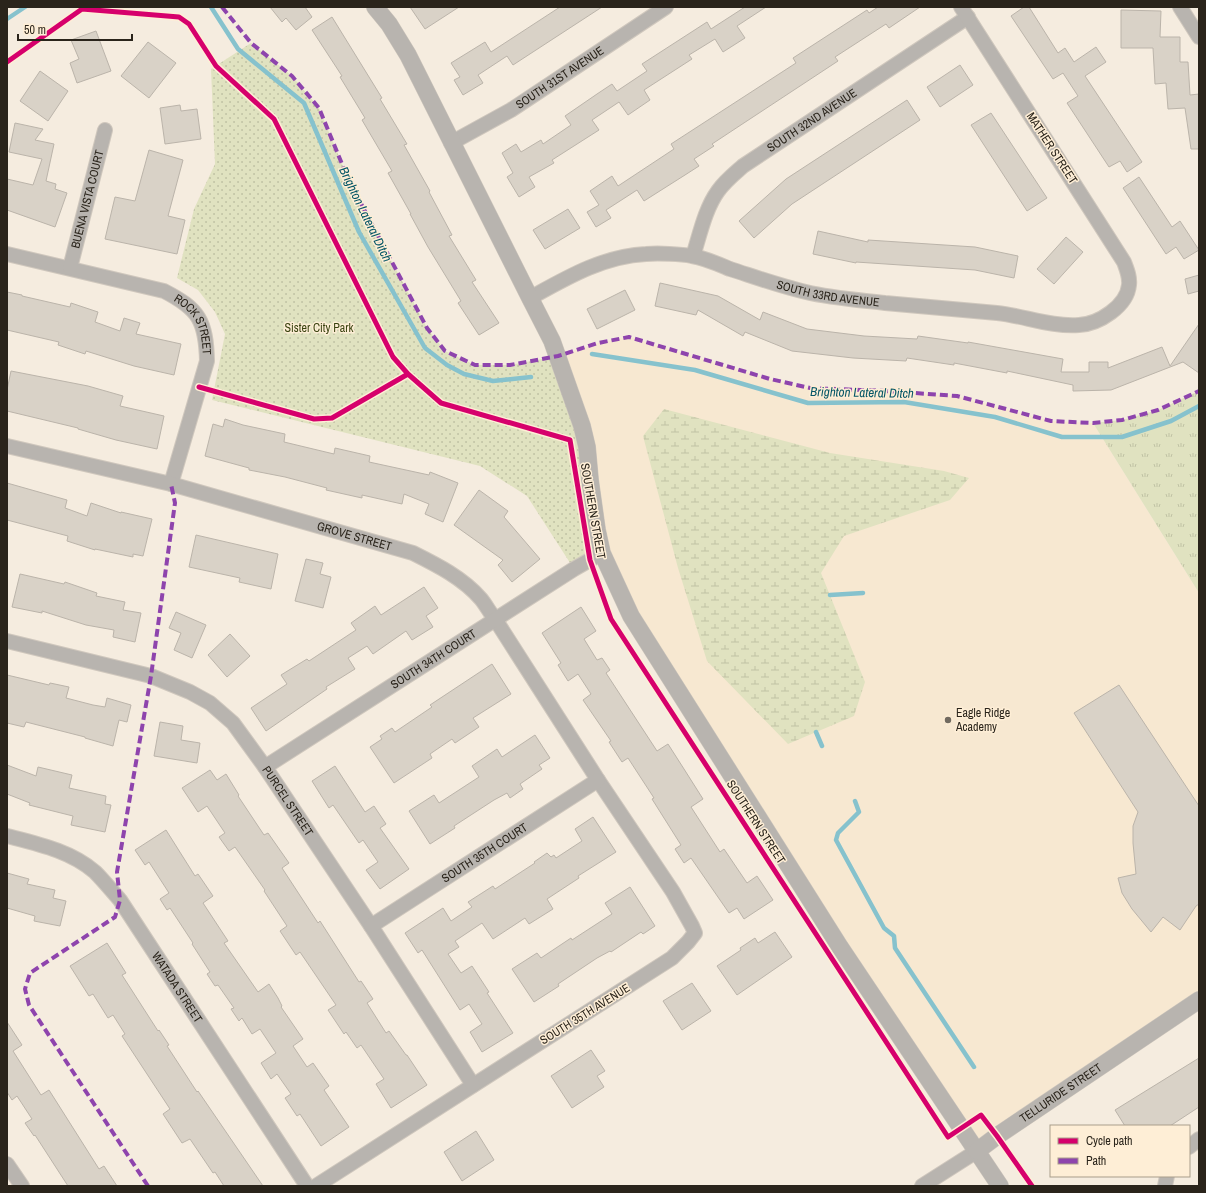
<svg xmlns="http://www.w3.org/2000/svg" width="1206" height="1193" viewBox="0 0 1206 1193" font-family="'Archivo Narrow',sans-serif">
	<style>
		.built { fill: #f7e8d1 }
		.grass { fill: url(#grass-tufts) }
		.wetland { fill: url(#wetland-marsh) }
		.park { fill: url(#park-dots) }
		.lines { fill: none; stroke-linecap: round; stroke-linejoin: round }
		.stream { stroke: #86c2cd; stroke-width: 4.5 }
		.building { fill: #d9d2c7; stroke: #bbb4aa }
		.minor-casing { stroke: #cfc7bd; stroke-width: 16 }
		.tertiary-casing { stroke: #cfc7bd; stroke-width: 18 }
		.minor { stroke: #b8b4af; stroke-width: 14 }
		.tertiary { stroke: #b8b4af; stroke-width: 17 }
		.quiet { stroke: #8e44ad; stroke-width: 4; stroke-dasharray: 8 4; stroke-linecap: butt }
		.cycleway-casing { stroke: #feeed6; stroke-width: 8 }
		.cycleway { stroke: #d6006c; stroke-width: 5 }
		.poi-dot { fill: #716a60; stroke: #feeed6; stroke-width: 1.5 }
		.labels { text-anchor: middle; stroke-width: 3; stroke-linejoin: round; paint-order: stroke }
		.street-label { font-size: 12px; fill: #2a241b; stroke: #feeed6 }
		.park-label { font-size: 12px; fill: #3a4310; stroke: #feeed6 }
		.poi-label { font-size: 12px; fill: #2a241b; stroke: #feeed6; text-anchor: start }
		.water-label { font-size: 13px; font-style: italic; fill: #055666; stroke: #feeed6 }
	</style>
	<defs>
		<pattern id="grass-tufts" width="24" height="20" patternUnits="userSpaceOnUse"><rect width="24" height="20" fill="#e0e2c0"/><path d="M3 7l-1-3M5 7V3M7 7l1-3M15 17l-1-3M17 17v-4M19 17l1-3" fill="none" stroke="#c0c2a4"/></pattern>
		<pattern id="wetland-marsh" width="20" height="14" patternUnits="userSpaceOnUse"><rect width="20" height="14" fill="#e0e2c0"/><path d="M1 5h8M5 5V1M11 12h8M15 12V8" fill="none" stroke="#c0c2a4"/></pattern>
		<pattern id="park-dots" width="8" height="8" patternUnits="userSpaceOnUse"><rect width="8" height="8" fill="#e0e2c0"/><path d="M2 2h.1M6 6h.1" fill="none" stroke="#c0c2a4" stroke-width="1.8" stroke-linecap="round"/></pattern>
	</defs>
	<rect width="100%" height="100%" fill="#f5ecdf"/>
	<path class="built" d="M629,337L770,379L810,388L886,391L957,396L1051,421L1093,423L1199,593V1000L977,1151L840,947L602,553L558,356L598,343Z"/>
	<path class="grass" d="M1199,391V593L1093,423L1122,420L1158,410Z"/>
	<path class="wetland" d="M664,409L830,453L944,471L969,478L950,500L844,536L821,573L865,682L854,716L788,744L707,661L678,568L643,436Z"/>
	<path class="park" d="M251,43L292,76L319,108L349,181L427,328L445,351L475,365H510L558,356L602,553L574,569L527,496L480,466L212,400L225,334L215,312L198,290L177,278L194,209L215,164L211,69Z"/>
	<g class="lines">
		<path class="stream" d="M211,7L238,49L304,103L359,232L425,348L447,365L464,374L493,381L531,377
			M7,19L25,7
			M592,354L695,370L808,403L904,402L995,417L1062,437H1122L1171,421L1199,406
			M830,595L863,593
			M816,732L822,746
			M855,801L859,812L838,833L836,840L884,928L894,936L895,948L974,1067"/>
	</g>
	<path class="building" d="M270,7H305L312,17L296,30L286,18L282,22Z
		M410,7H459L425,29Z
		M560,7H602L513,65L507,56L478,75L483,83L463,95L454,80L460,77L451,63L485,42L491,52Z
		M745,7H766L737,26L745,38L723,52L715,39L689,55L692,59L644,90L650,100L628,115L619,102L592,120L599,130L552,160L554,163L529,177L535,187L519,197L507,177L513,173L502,153L516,144L521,152L541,140L543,144L571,125L565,116L597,94L612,84L617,91L647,71L642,64L707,22L711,29Z
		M878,7H920L889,28L886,24L835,57L838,61L712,144L714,146L694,159L699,166L685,175L644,201L637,190L606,210L611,218L596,227L587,212L599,205L590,191L612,176L618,186L674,149L671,144L796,63L793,58L867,10L869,13Z
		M1024,7H1029L1058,53L1065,48L1074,62L1096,47L1106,62L1085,76L1142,162L1127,172L1120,161L1109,167L1067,103L1078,96L1063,73L1053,79L1011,16Z
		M1121,10L1161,11L1160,37H1180V62H1188L1190,95L1199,94V149H1191L1185,108L1168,109L1166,83L1155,84L1153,48H1121Z
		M332,17L382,98L380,99L407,144L404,145L430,191L429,192L452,235L449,236L476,280L472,282L499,323L479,335L458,303L461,301L428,247L410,214H411L388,173L392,171L362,120L365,118L340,77L342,76L312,30Z
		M96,31L111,71L77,83L70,63L79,59L71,40Z
		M148,42L176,63L149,98L121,76Z
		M960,65L973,85L940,107L927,87Z
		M40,71L68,91L48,121L20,101Z
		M907,100L920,120L792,204L754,238L739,221L786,179Z
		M180,105L181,111L197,109L201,139L165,144L160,108Z
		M991,113L1047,198L1027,211L971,125Z
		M15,123L43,129L35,140L54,144L46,181L56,184L55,189L67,193L55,227L7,210V179L33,185L42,159L9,152Z
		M149,150L183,160L168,216L185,220L177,254L105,239L115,197L135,201Z
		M1139,177L1172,227L1180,221L1199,250L1184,259L1176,247L1166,254L1123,188Z
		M568,209L580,228L545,249L533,230Z
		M818,231L868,242V240L975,247L1018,256L1014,278L975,270L856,262V263L813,254Z
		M1066,237L1083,252L1054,284L1037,269Z
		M1199,275V291L1188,294L1185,279Z
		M660,283L718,296L760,320L763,312L807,329L864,336L917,339L918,336L968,343V342L1063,359L1061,372H1089V362H1108V368L1162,347L1170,366L1199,324V373L1183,362L1111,390L1073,391V385L1007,371V373L954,363V365L907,358L906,361L853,358L792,351L745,332L743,336L698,310L696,315L655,306Z
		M625,290L635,310L597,329L587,309Z
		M7,292L22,295V296L70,307L71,303L98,312L95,322L120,331L124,318L140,323L136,334L181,344L174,375L134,366L86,351L85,354L58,345L59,342L7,330Z
		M11,371L88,386L123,396L120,406L164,416L157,449L116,440L78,429V428L7,411V390Z
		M225,419L243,425L285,434L284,442L334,454L335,448L370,456L369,462L429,475L430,472L458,483L443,522L425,514L429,504L404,494L402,504L362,495V498L326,490L327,488L285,477L249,470V468L205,456L213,424L223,427Z
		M7,483L67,500L65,508L87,516L91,503L121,513V512L152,519L143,556L133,554V557L95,549V550L67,541L68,536L7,520Z
		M479,490L508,511L504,517L540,559L512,582L498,565L503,560L454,525Z
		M196,535L278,554L271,589L239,582L240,578L189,567Z
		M306,559L323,563L320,574L331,577L323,608L295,601Z
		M20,574L64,584L65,582L97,593L96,596L125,602L123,610L141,613L135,642L113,637L114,630L86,625L42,611V613L12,607Z
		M424,587L438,608L426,616L433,627L412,640L406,631L373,654L367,646L348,658L355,669L326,687L327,689L266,731L251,708L287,684L281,675L307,659L309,661L356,630L351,623L375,606L381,615Z
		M581,607L596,631L584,639L597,660L602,658L610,670L606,673L657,751L668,744L684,769L703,799L691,807L720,852L724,849L747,883L757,876L773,900L744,919L737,908L729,913L691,858L684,863L675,849L681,845L652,799L654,798L628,758L622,762L609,742L611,741L583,700L591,694L578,674L568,681L558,665L561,663L542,633Z
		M176,612L206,625L192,658L174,650L181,633L169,628Z
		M230,634L250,656L227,677L208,655Z
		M492,664L511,694L473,718L479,727L455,743L452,739L430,754L432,758L394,783L370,747L382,739L380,736L392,728L395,732L432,707L430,705Z
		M7,675L49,685L50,683L69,687L66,698L93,705L105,707L107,698L131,705L127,722L119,720L113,746L85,738V737L26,722L24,727L7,723Z
		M1119,685L1199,806V904L1196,906L1180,930L1163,917L1151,932L1132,909L1122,893L1118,878L1136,874L1133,843V826L1138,812L1074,713Z
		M160,722L183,726L181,740L200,743L197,763L154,756Z
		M535,735L550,758L539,765L542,769L520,784L523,789L510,798L507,793L494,800L454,826L455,828L430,844L409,811L434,795L439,803L479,777L472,766L497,749L502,757Z
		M7,765L36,776L38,767L72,775L69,788L106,796L105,804L111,805L105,832L71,825L73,816L29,805L30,803L7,794Z
		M335,766L365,812L374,806L386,824L380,828L409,869L380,889L366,870L378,862L363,840L359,843L333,805L329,808L312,781Z
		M210,770L217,780L226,774L239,795L238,796L264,835L268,833L289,863L282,868L318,923L320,921L359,982L361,981L373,999L367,1003L386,1033L389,1031L406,1055H407L427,1085L391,1108L376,1084L384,1079L361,1045L357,1048L346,1032L344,1034L328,1010L336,1005L300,952L296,955L280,931L287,926L264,891L265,890L235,847L229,851L219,837L225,833L207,806L198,812L182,788Z
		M593,817L616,852L578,876L579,878L547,899L553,909L529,924L525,918L493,939L482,923L455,941L459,947L448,954L461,973L472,966L489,992L487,993L513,1033L482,1052L470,1032L482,1024L469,1004L460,1010L422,950L418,953L405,933L443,908L451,921L472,907L468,902L493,886L495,889L535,863L534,862L547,853L551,857L554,855L556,858L582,841L575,829Z
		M166,830L195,876L198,874L213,896L203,903L228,941L224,943L258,992L269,984L278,998L282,1006L281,1007L303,1039L293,1046L307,1067L313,1063L329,1086L324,1090L349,1127L321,1146L300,1114L297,1116L285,1098L291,1094L277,1074L271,1079L261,1063L276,1053L260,1029L252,1034L242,1018L239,1021L231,1009L234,1008L218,985L215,986L207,974L210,972L192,944L193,943L170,908L167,910L160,899L169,893L149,862L145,865L135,850Z
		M7,873L29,879L27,884L55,890L53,898L66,901L60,926L34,921L35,916L7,908Z
		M630,887L655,926L643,934L641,932L611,952L610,951L597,958L558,984L559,986L534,1002L512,969L537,953L541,958L571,938L572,940L612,914L605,903Z
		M775,932L792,957L737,995L717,966L741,950L740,948L755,938L758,943Z
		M107,943L126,973L122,975L158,1031L159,1030L169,1045L167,1046L197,1092L198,1091L263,1186H224L215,1172L213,1173L190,1139L182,1143L163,1114L170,1109L122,1036L125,1034L113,1015L108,1018L93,994L89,996L70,966Z
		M692,983L711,1011L682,1030L663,1001Z
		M7,1022L22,1045L13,1051L41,1095L49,1090L99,1169L104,1166L117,1186H68L35,1135L34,1136L25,1123L32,1119L17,1096L12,1100L7,1092Z
		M591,1050L605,1071L597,1076L604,1087L572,1108L551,1076Z
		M1199,1058V1107L1170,1126H1125L1115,1110Z
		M476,1131L494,1160L462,1181L444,1152Z"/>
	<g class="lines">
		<defs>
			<g id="minor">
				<path d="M1180,7L1199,37"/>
				<path id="s1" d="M451,143L511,110L666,7"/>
				<path id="s2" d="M7,254L164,291C199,309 206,321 207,361L171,484"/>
				<path id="s3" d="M693,256C700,234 705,209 718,191C725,181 734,174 743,166L968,17"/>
				<path id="s4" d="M70,268L105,130"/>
				<path id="s5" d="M530,298C566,278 603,256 646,254C658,253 681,254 692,256C705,258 718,264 730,269C755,277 780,286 806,292C831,298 859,300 885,303C922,306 960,310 997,313C1025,316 1051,327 1079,325C1099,324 1127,306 1129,285C1130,277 1127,270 1124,262L961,7"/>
				<path id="s6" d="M7,446L171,484L413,553C437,565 463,578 481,599C486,605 490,613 495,619L598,780L673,892L692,926L695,933L688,942L672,958L316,1186"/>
				<path id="s7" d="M7,641L151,676L190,692L210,703L233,723L265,767L371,926L473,1085"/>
				<path id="s8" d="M265,767L574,569L602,553"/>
				<path id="s9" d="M7,836C38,844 71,851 95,872C104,881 112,891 120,900L307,1186"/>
				<path id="s10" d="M371,926L598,780"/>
				<path d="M1189,1147L1199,1139"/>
				<path d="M7,1164L22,1186"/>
				<path d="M922,1186L977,1151"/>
				<path d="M1165,1186L1167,1176"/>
			</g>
			<g id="tertiary">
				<path d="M375,7L389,24L408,55L530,298L552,341L582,426L587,447L590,480L597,530L602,553L631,616L840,947L1000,1186"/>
				<path id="s11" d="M977,1151L997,1136L1199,1000"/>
			</g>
		</defs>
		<use href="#minor" class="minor-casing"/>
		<use href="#tertiary" class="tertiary-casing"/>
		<use href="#minor" class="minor"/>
		<use href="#tertiary" class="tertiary"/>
		<path class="quiet" d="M222,7L251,43L292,76L319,108L349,181L427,328L445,351L475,365H510L558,356L598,343L629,337L770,379L810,388L886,391L957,396L1051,421L1093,423L1122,420L1158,410L1199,391
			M148,1186L29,1005L25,989L30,973L115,917L120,900L117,872L151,676L175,503L171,484"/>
		<defs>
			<path id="cycleway" d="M7,62L82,9L179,17L189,24L216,66L274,119L393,357L408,374L441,403L570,440L590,560L611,619L948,1137L981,1115L997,1136L1032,1186
				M199,387L314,419L332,418L408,374"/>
		</defs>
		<use href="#cycleway" class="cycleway-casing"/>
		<use href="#cycleway" class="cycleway"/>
	</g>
	<circle class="poi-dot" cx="948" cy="720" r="4"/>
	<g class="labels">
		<g class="street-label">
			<text dy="4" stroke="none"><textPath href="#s1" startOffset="127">SOUTH 31ST AVENUE</textPath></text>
			<text dy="4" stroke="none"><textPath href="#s3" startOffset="188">SOUTH 32ND AVENUE</textPath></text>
			<text transform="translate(1052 148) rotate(57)" y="4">MATHER STREET</text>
			<text dy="4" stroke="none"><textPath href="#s4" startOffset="71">BUENA VISTA COURT</textPath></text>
			<text dy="4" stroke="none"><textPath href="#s5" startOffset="313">SOUTH 33RD AVENUE</textPath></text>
			<text dy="4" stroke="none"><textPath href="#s2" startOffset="209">ROCK STREET</textPath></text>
			<text transform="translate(593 511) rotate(80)" y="4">SOUTHERN STREET</text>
			<text dy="4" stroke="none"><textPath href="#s6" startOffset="359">GROVE STREET</textPath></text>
			<text dy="4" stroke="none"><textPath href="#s8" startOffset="200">SOUTH 34TH COURT</textPath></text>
			<text dy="4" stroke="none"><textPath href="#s7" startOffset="339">PURCEL STREET</textPath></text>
			<text transform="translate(756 822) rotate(57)" y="4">SOUTHERN STREET</text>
			<text dy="4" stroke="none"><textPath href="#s10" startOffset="135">SOUTH 35TH COURT</textPath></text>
			<text dy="4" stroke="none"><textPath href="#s9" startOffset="238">WATADA STREET</textPath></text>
			<text transform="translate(585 1014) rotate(-32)" y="4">SOUTH 35TH AVENUE</text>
			<text dy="4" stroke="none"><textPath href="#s11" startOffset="102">TELLURIDE STREET</textPath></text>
		</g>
		<g class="park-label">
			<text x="319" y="332">Sister City Park</text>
		</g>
		<g class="poi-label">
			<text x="956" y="717">Eagle Ridge<tspan x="956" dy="14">Academy</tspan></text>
		</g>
		<g class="water-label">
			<text transform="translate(366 214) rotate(64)" y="5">Brighton Lateral Ditch</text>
			<text transform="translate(862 392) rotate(1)" y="5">Brighton Lateral Ditch</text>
		</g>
	</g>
	<rect width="1206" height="1193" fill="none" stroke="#2a241b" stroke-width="16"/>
	<rect x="1050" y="1125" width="140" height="52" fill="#feeed6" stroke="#a99d8b"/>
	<rect x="1058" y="1138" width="20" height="6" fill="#d6006c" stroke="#a99d8b"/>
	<text x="1086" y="1145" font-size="12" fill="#2a241b">Cycle path</text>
	<rect x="1058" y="1158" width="20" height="6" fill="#8e44ad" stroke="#a99d8b"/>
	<text x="1086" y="1165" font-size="12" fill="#2a241b">Path</text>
	<path d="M18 34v6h114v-6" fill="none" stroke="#2a241b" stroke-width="2"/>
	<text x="24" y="34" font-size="12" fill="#2a241b" stroke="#feeed6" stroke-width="3" paint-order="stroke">50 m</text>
</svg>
